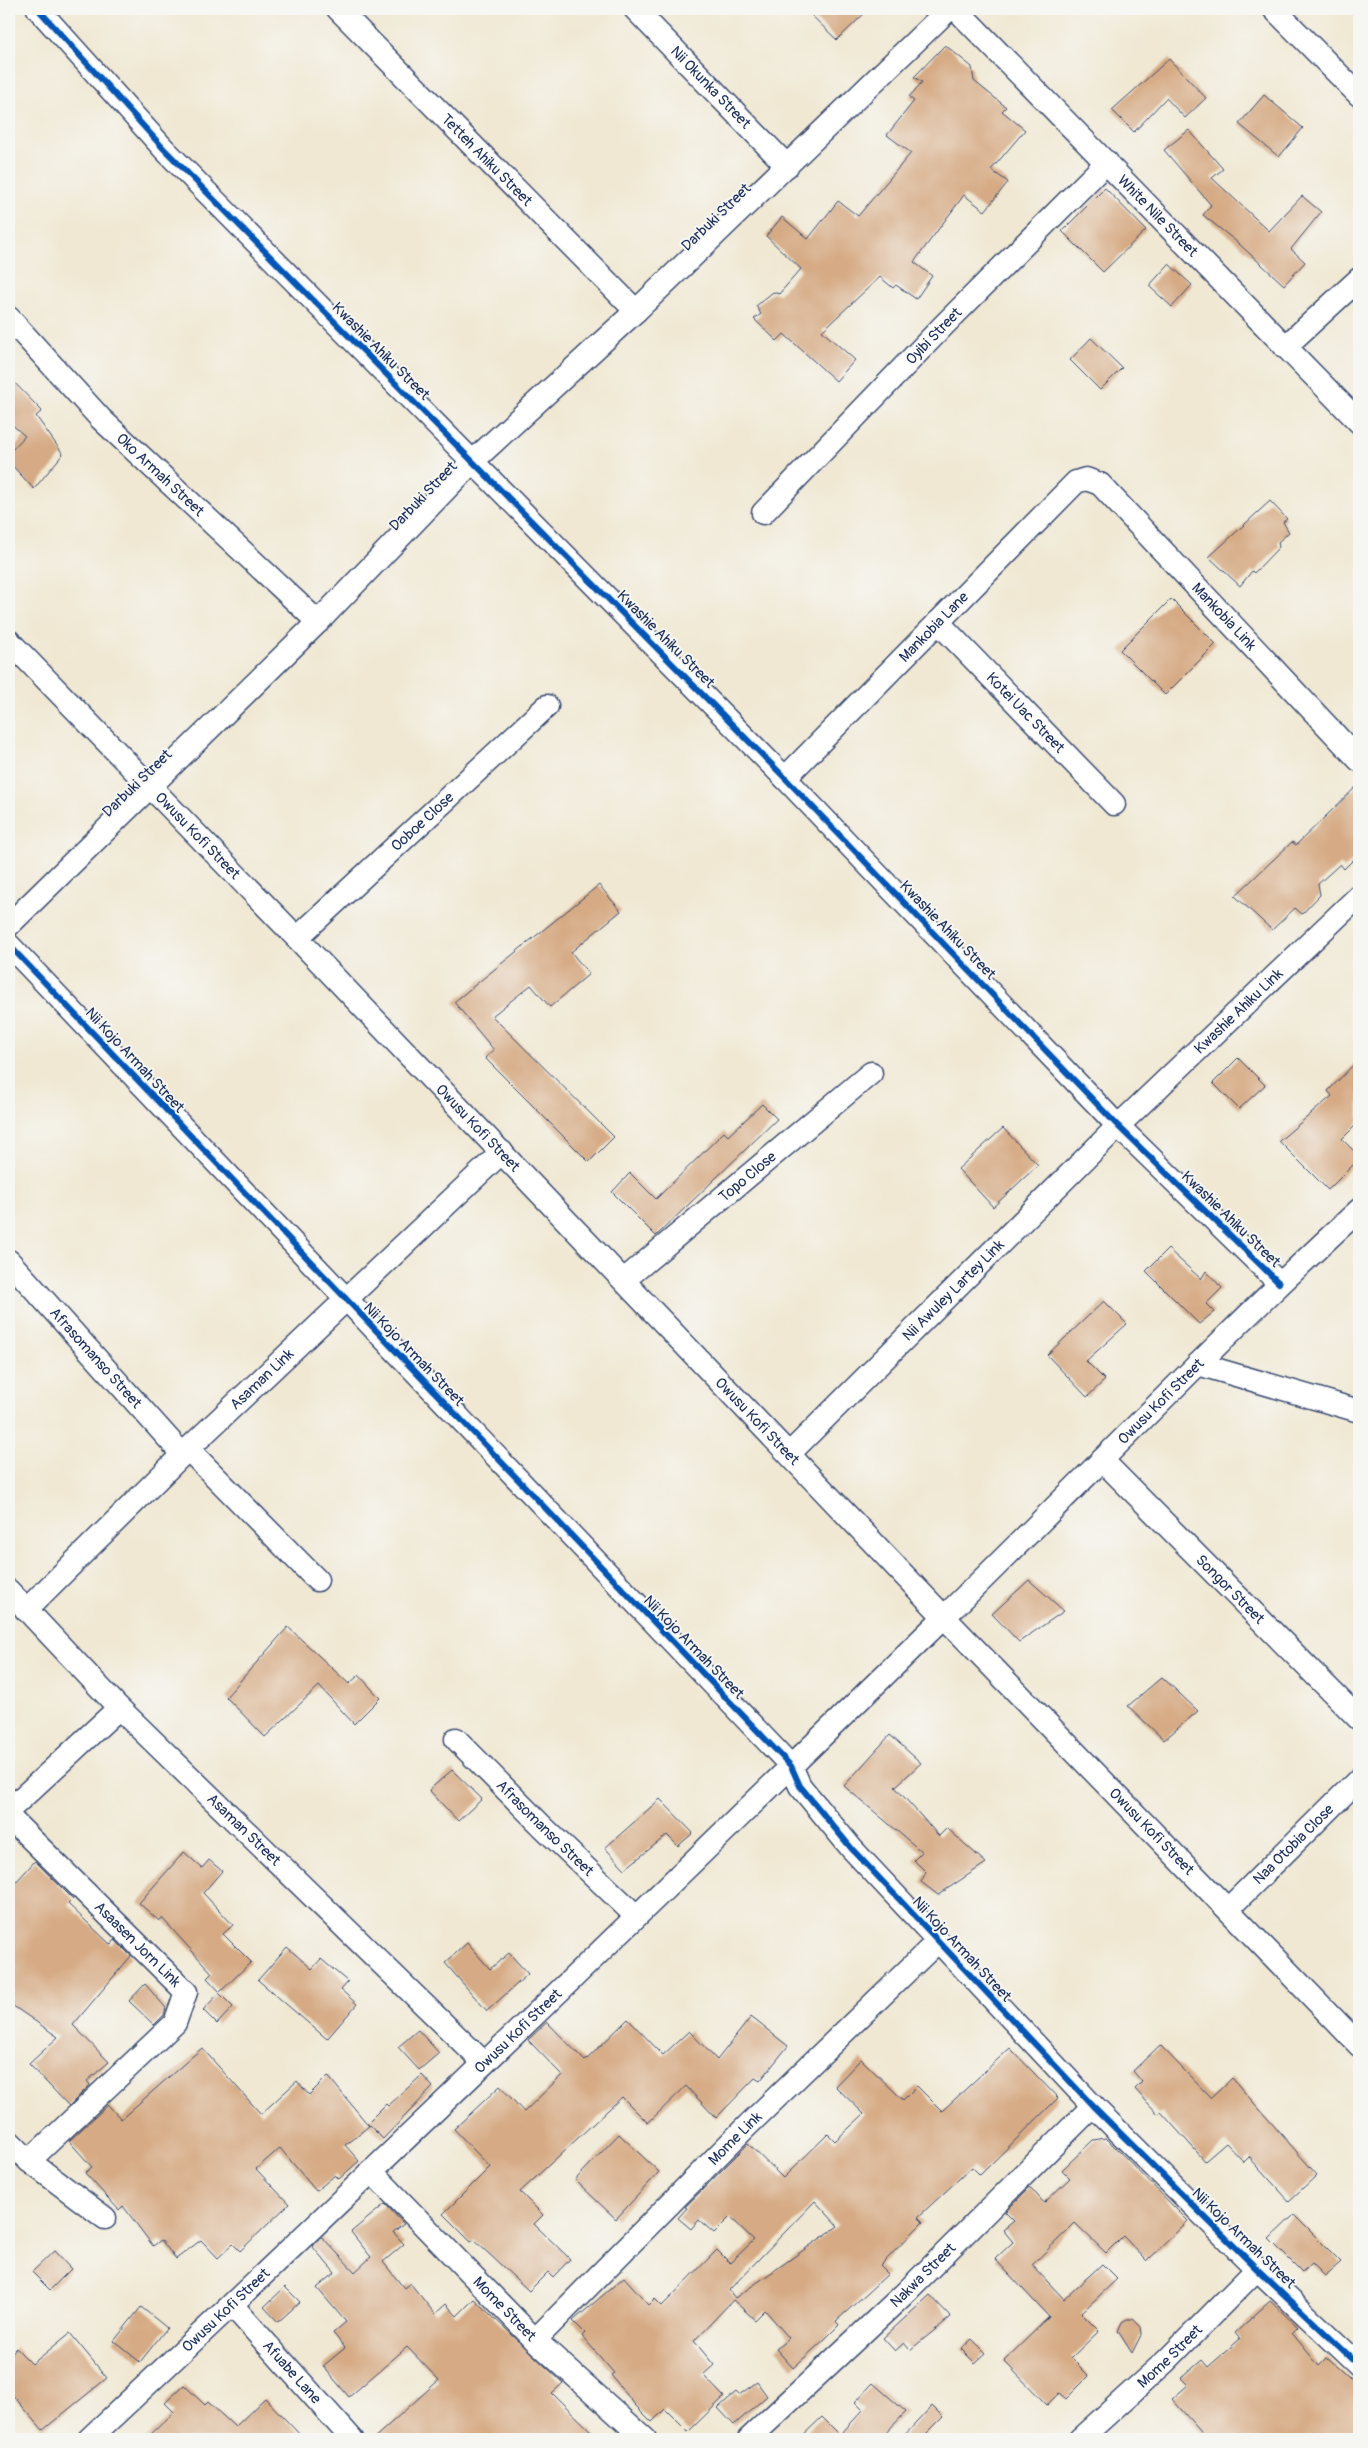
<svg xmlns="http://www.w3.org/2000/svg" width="1368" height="2448" viewBox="0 0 1368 2448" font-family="Pangolin,sans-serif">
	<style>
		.building { fill: #d6aa84; fill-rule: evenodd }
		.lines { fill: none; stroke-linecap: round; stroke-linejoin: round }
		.minor-casing { stroke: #3b4b70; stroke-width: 25 }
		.minor { stroke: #fff; stroke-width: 22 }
		.cycleway-casing { stroke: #f6f6f2; stroke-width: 9 }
		.cycleway { stroke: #0057b8; stroke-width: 6 }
		.labels { text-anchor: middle; stroke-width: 4; stroke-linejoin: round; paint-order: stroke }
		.street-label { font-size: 15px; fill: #1b2f5e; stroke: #f6f6f2 }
	</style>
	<rect width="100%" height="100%" fill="#f6f6f2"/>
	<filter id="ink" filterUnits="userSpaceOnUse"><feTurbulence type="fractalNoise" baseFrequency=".02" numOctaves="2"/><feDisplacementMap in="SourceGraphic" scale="10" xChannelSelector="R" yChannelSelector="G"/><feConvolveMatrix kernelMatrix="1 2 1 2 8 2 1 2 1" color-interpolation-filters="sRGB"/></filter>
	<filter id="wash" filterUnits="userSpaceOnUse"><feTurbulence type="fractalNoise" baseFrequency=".0096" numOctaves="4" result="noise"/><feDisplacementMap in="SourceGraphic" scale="20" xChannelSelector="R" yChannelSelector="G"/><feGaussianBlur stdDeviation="1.12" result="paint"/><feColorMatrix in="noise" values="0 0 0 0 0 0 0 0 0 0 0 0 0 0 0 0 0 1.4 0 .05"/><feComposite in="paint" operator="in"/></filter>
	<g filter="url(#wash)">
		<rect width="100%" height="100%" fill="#f0e8d3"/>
		<g id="blocks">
			<path class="building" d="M805,9H869L837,40Z
				M945,45L972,67L974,81L1006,107L1002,111L1025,130L991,170L1008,182L985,211L964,195L914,262L932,276L916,299L896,285L893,288L880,277L822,331L855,360L836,381L784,334L777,341L754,319L761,314L756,306L773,292L779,294L801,269L766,236L782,217L808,239L838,201L858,216L911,153L887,135L914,101L909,97L922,82L914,77Z
				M1169,59L1206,98L1185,118L1166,98L1134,132L1112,110Z
				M1264,95L1303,128L1279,157L1239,124Z
				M1189,130L1223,169L1212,178L1269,231L1302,196L1321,212L1291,249L1305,262L1284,285L1238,243L1203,215L1211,205L1164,150Z
				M1105,188L1146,230L1103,272L1062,231Z
				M1169,264L1192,285L1172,307L1149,286Z
				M1091,338L1122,368L1100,390L1070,360Z
				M9,377L42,411L36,416L63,454L34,489L9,462V453L25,436L9,422Z
				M1270,501L1287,519L1283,522L1289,532L1278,542L1279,547L1254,573L1252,571L1240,586L1209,557Z
				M1171,599L1216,644L1165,695L1120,650Z
				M1359,784V854L1344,869L1340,864L1318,884L1320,895L1302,914L1295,908L1272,930L1235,896L1292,842L1296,845Z
				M599,885L621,911L571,952L589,974L550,1007L531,985L492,1016L614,1137L589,1162L485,1058L494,1050L454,1002Z
				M1238,1058L1265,1085L1239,1109L1213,1083Z
				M1359,1059V1122L1342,1139L1359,1156V1159L1328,1190L1279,1141L1332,1096L1328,1091Z
				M762,1104L777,1119L656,1236L612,1192L630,1173L656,1199L724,1132L728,1136Z
				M1003,1128L1038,1165L993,1207L958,1169Z
				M1168,1249L1201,1279L1206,1271L1222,1288L1206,1304L1214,1312L1199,1324L1146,1271Z
				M1104,1301L1127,1324L1086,1361L1105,1380L1087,1397L1047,1355Z
				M1029,1580L1064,1611L1019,1642L992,1614Z
				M288,1627L349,1684L359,1675L380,1698L354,1724L319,1686L265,1737L226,1697Z
				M1162,1677L1198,1711L1164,1740L1128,1706Z
				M890,1735L921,1763L895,1787L939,1836L947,1828L986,1863L938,1895L921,1882L926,1872L914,1860L922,1852L844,1786Z
				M452,1770L482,1799L458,1821L429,1790Z
				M660,1799L693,1833L678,1846L667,1835L625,1869L605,1848Z
				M184,1852L202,1868L209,1860L222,1871L203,1893L233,1925L223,1934L251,1962L220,1992L207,1978L212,1973L162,1918L159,1921L139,1903Z
				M35,1861L73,1899L68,1904L111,1945L115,1940L131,1956L73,2025L109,2062L87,2081L90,2085L69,2106L29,2064L58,2037L9,2003V1877L16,1882Z
				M467,1943L490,1969L509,1953L528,1974L487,2011L445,1963Z
				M287,1947L312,1969L321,1959L348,1982L341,1990L357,2004L327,2039L258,1980Z
				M145,1984L166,2008L164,2015L154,2025L129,2001Z
				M219,1993L233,2007L217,2024L203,2010Z
				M751,2017L788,2046L760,2081L755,2078L716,2118L686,2086L648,2123L622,2097L520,2192L543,2215L534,2224L570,2259L553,2277L548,2272L529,2291L474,2240L471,2242L443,2214L490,2167L454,2129L500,2086L524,2112L562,2075L528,2040L547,2022L585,2061L628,2019L663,2055L689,2031L717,2060Z
				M418,2030L439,2053L419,2070L398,2047Z
				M1160,2045L1211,2098L1232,2078L1317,2175L1289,2201L1249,2157L1244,2162L1226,2143L1205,2161L1161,2112L1158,2114L1135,2089L1142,2082L1133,2071Z
				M202,2048L261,2114L297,2081L309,2095L328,2076L369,2126L345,2145L359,2161L339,2179L335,2175L316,2191L280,2148L256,2169L289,2204L240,2251L233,2244L218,2258L201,2240L176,2259L161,2240L153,2246L123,2206L119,2210L85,2173L92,2167L69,2141L108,2105L121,2119Z
				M1010,2048L1058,2098L980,2175L972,2167L918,2217L923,2222L880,2266L888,2274L836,2321L839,2325L826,2338L793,2368L776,2349L789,2338L765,2310L755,2320L733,2300L694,2341L714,2365L703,2375L724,2397L688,2432L665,2409L652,2422L635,2405L611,2375L614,2373L582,2336L585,2333L573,2321L624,2277L649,2305L655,2299L662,2306L717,2250L730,2263L754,2240L730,2217L714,2233L699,2220L691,2229L678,2218L687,2208L685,2207L748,2144L783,2178L828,2134L835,2141L864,2114L835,2086L861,2059L903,2100L917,2086L942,2111ZM815,2201L838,2226L735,2298L729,2290Z
				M422,2075L433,2087L383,2139L367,2123L386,2104L388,2106Z
				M619,2134L659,2172L616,2219L575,2180Z
				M1106,2138L1188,2221L1147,2261L1123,2236L1106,2253L1075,2223L1032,2265L1064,2299L1102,2264L1117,2279L1081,2313L1099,2331L1071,2358L1089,2376L1066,2399L1059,2393L1047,2405L1004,2361L1049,2317L995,2259L1013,2242L1003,2230L1014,2221L1005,2212L1030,2187L1044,2203L1070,2178L1062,2170L1093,2140Z
				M385,2204L404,2224L393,2232L404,2244L383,2262L404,2288L410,2283L435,2314L446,2304L457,2316L474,2299L563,2383L552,2393L599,2439H373L439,2380L407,2347L349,2397L323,2366L345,2348L333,2333L346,2322L317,2288L335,2273L312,2246L322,2237L355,2272L371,2257L351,2232Z
				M1294,2215L1341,2262L1325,2276L1312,2263L1302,2272L1269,2239Z
				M54,2251L71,2269L50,2290L32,2272Z
				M285,2287L300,2302L278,2322L264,2307Z
				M930,2295L951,2317L910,2350L904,2343L895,2351L883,2338Z
				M1270,2301L1298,2327L1292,2333L1319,2366L1327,2358L1359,2387V2432L1353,2439H1207L1172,2399L1188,2385L1181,2378L1202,2360L1208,2367L1240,2339L1235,2333Z
				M141,2307L167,2328L140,2362L114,2341Z
				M1127,2319H1133L1141,2327L1142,2333L1132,2353L1118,2331L1122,2322Z
				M70,2333L107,2378L43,2430L9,2391V2356L16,2348L32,2364Z
				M972,2339L986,2353L975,2363L961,2349Z
				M757,2382L767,2396L734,2425L718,2408L736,2392L739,2395Z
				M873,2383L906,2412L880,2439H799L822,2417L840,2435L863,2410L855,2402Z
				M184,2385L205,2405L208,2402L235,2427L265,2398L304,2439H146L174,2412L165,2403Z
				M932,2406L943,2417L921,2439H901Z"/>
		</g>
	</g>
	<g filter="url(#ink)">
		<use href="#blocks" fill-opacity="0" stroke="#3b4b70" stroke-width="1"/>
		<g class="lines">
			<defs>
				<g id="minor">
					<path d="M38,9L164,149L785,778L1118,1126L1279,1283"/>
					<path id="s1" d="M338,9L636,311"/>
					<path id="s2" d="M635,9L787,166"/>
					<path id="s3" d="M956,9L1359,422"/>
					<path d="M1274,9L1359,95"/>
					<path id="s4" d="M9,318L101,419L318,622"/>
					<path d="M1285,347L1359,279"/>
					<path id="s5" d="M763,513L944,325L1107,162"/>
					<path id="s6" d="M938,622L1114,804"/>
					<path id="s7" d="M9,641L297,938L944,1617L1359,2045"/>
					<path id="s8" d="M785,778L1076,482L1086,479L1100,484L1359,760"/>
					<path d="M9,925L318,622L473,461L636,311L949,9"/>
					<path id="s9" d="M297,938L547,706"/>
					<path d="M9,945L791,1766L800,1786L852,1849L1093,2106L1257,2269L1359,2365"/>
					<path id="s10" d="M9,1261L183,1455"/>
					<path id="s11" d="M624,1280L871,1073"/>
					<path d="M1198,1364L1359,1411"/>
					<path d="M188,1449L317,1580"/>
					<path id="s12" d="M789,1454L1118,1126L1359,896"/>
					<path id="s13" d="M1102,1460L1359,1719"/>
					<path id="s14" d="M9,1591L119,1708L484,2063"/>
					<path id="s15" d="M26,1610L188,1449L502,1152"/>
					<path id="s16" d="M456,1739L542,1826L636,1916"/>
					<path d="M9,1810L119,1708"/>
					<path id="s17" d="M9,1817L186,1992L175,2023L29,2161"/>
					<path id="s18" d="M1228,1909L1359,1779"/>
					<path d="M9,2141L29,2161L105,2218"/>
					<path id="s19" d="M371,2171L535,2340L645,2439"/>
					<path id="s20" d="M232,2305L352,2439"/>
					<path id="s21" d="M535,2340L743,2130L938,1941"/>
					<path id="s22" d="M89,2439C376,2170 659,1896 941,1620C1081,1484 1215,1342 1359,1210"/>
					<path id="s23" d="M749,2439L903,2295L1093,2106"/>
					<path id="s24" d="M1080,2439L1166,2361L1257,2269"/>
				</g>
			</defs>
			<use href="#minor" class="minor-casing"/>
			<use href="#minor" class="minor"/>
			<defs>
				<path id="cycleway" d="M38,9L164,149L785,778L1118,1126L1279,1283
					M9,945L791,1766L800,1786L852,1849L1093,2106L1257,2269L1359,2365"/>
			</defs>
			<use href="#cycleway" class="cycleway-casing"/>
			<use href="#cycleway" class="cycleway"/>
		</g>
	</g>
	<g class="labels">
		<g class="street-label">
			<text dy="5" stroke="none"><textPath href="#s2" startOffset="109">Nii Okunka Street</textPath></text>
			<text dy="5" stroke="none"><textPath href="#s1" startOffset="212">Tetteh Ahiku Street</textPath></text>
			<text dy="5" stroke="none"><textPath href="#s3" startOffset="289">White Nile Street</textPath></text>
			<text transform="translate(716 217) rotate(-44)" y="5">Darbuki Street</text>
			<text dy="5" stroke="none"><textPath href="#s5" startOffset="246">Oyibi Street</textPath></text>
			<text transform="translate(381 351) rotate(45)" y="5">Kwashie Ahiku Street</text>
			<text dy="5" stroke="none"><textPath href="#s4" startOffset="218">Oko Armah Street</textPath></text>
			<text transform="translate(423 496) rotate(-46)" y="5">Darbuki Street</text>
			<text dy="5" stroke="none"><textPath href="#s8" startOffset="622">Mankobia Link</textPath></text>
			<text dy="5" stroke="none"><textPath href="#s8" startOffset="212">Mankobia Lane</textPath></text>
			<text transform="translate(666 639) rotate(45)" y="5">Kwashie Ahiku Street</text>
			<text dy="5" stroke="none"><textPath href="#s6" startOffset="126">Kotei Uac Street</textPath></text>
			<text transform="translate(137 783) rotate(-44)" y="5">Darbuki Street</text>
			<text dy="5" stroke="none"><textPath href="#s9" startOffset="171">Ooboe Close</textPath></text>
			<text dy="5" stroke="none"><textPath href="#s7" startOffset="271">Owusu Kofi Street</textPath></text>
			<text transform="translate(948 930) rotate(46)" y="5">Kwashie Ahiku Street</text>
			<text dy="5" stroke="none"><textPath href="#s12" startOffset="631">Kwashie Ahiku Link</textPath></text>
			<text transform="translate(135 1060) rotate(47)" y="5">Nii Kojo Armah Street</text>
			<text dy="5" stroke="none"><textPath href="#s7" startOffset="676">Owusu Kofi Street</textPath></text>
			<text dy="5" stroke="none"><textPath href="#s11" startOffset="161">Topo Close</textPath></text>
			<text transform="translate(1231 1219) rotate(44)" y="5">Kwashie Ahiku Street</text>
			<text dy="5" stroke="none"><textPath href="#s12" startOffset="232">Nii Awuley Lartey Link</textPath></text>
			<text transform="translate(414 1354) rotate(46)" y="5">Nii Kojo Armah Street</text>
			<text dy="5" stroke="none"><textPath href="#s10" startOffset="130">Afrasomanso Street</textPath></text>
			<text dy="5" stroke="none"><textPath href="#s15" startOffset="330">Asaman Link</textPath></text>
			<text dy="5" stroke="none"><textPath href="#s22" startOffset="1492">Owusu Kofi Street</textPath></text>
			<text dy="5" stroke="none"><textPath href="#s7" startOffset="1081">Owusu Kofi Street</textPath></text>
			<text dy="5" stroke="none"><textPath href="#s13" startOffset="182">Songor Street</textPath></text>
			<text transform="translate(694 1647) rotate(46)" y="5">Nii Kojo Armah Street</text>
			<text dy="5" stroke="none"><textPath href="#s16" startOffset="126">Afrasomanso Street</textPath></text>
			<text dy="5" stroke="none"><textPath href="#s14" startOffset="335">Asaman Street</textPath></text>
			<text dy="5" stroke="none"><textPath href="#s7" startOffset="1650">Owusu Kofi Street</textPath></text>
			<text dy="5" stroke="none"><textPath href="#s18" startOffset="92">Naa Otobia Close</textPath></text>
			<text dy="5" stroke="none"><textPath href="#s17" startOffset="181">Asaasen Jorn Link</textPath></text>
			<text transform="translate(962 1949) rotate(47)" y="5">Nii Kojo Armah Street</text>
			<text dy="5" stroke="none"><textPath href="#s22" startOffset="592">Owusu Kofi Street</textPath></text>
			<text dy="5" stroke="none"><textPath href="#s21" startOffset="284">Mome Link</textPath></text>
			<text transform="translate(1244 2238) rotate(44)" y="5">Nii Kojo Armah Street</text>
			<text dy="5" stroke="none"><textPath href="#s23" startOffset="239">Nakwa Street</textPath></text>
			<text dy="5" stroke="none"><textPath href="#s19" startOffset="192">Mome Street</textPath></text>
			<text dy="5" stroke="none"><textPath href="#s22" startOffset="188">Owusu Kofi Street</textPath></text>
			<text dy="5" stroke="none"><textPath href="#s24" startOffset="122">Mome Street</textPath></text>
			<text dy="5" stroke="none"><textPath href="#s20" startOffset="90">Afuabe Lane</textPath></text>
		</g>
	</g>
	<rect width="1368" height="2448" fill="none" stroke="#f6f6f2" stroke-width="30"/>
</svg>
